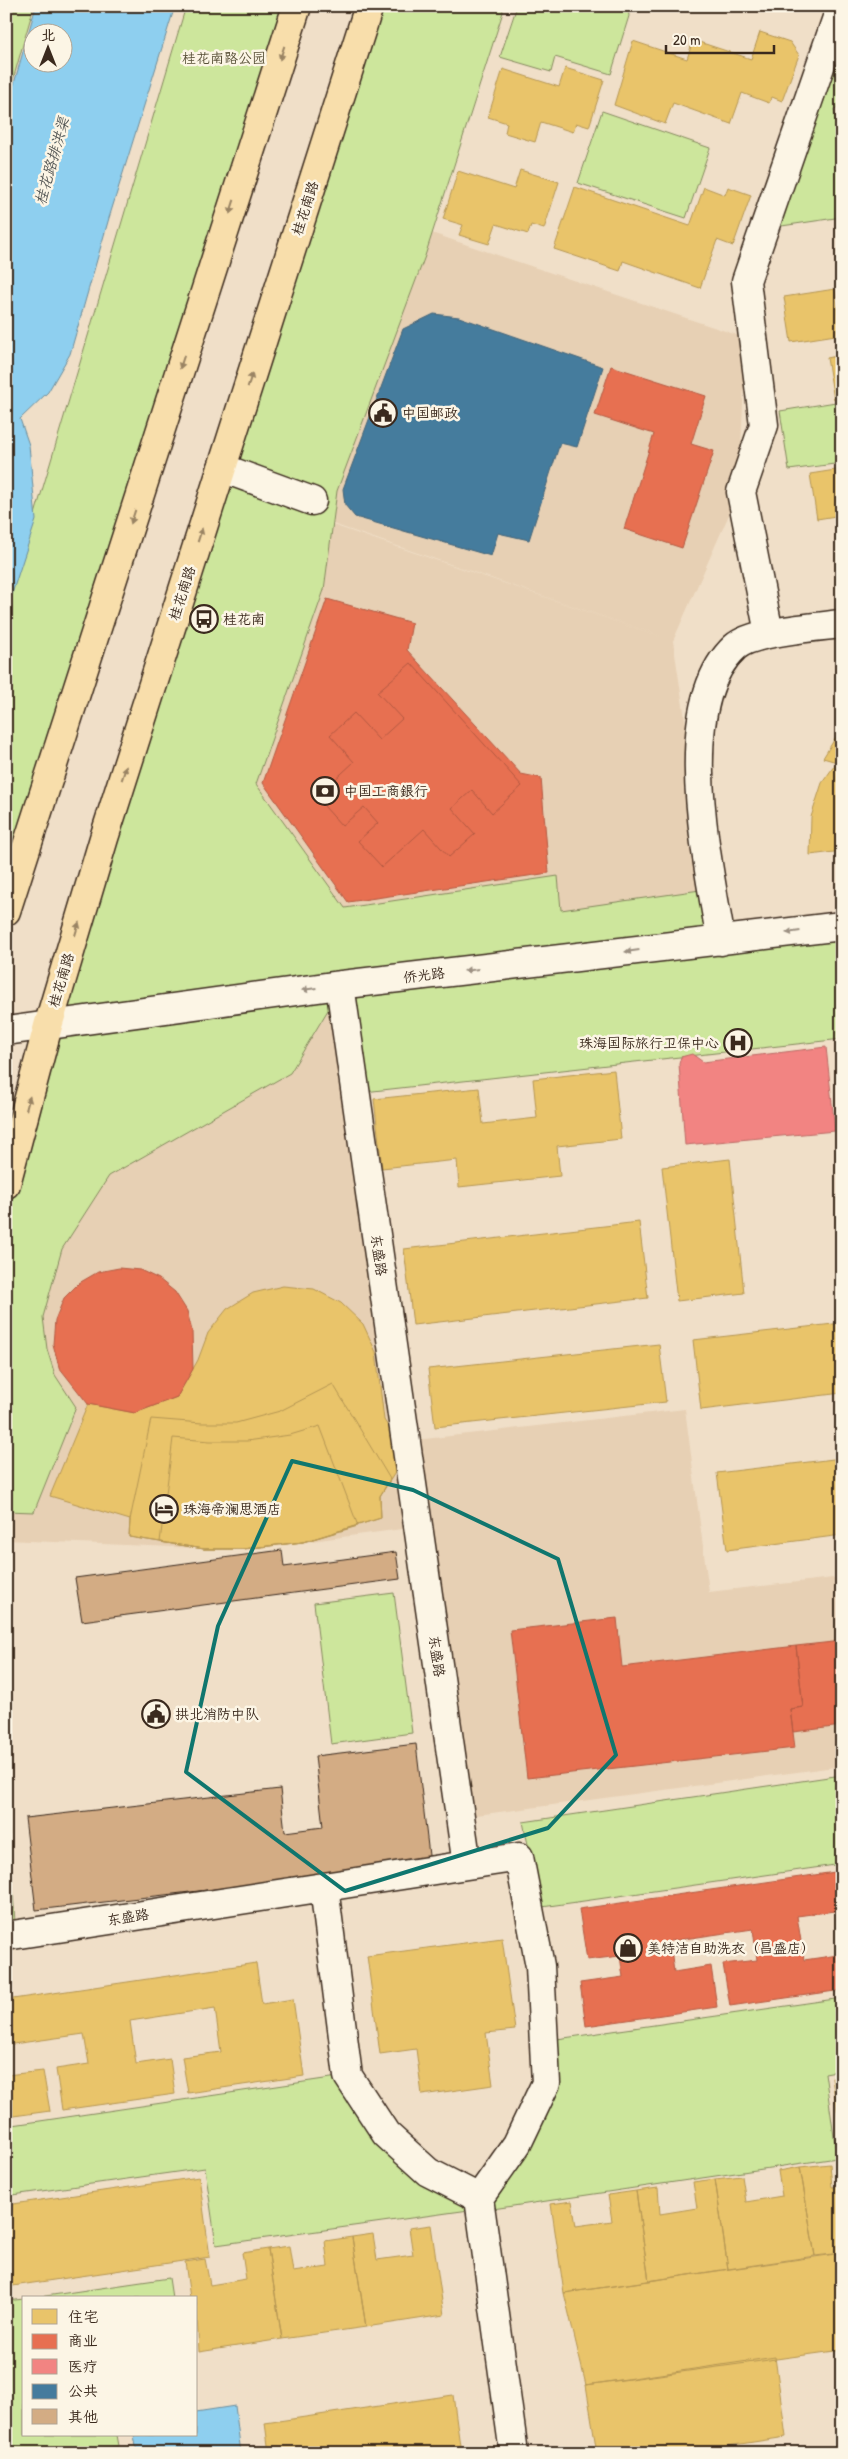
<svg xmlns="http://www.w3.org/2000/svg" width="848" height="2459" viewBox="0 0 848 2459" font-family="'Patrick Hand','LXGW WenKai TC',sans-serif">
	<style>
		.built { fill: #e7d0b4 }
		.green { fill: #cde69c; stroke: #84885d }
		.water { fill: #8ecfef; stroke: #6d8d9b; fill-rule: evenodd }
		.homes { fill: #e9c46a; stroke: #b59653 }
		.shops { fill: #e76f51; stroke: #b35a42 }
		.health { fill: #f28482; stroke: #bb6964 }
		.public { fill: #457b9d; stroke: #426377 }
		.building { fill: #d3ac84; stroke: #3b2a1e }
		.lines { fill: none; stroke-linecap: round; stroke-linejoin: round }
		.minor-casing { stroke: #3b2a1e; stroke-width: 31 }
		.major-casing { stroke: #3b2a1e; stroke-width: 31 }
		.minor { stroke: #fcf5e5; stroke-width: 28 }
		.major { stroke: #f8deab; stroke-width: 28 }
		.oneway { fill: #9a8464 }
		.oneway2 { fill: #9c9082 }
		.marked { fill: none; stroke: #0f766e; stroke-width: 4; stroke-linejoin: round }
		.labels { text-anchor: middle; stroke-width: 5; stroke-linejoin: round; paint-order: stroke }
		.park-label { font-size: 14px; fill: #585037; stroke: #fcf5e5 }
		.street-label { font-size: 14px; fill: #3b2a1e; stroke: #fcf5e5 }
		.poi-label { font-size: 14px; fill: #3b2a1e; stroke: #fcf5e5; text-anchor: start }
		.water-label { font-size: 15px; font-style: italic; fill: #505352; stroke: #fcf5e5 }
	</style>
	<rect width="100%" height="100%" fill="#f0dfc8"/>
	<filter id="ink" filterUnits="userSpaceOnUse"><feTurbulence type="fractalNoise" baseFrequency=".02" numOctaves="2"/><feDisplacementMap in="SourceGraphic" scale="10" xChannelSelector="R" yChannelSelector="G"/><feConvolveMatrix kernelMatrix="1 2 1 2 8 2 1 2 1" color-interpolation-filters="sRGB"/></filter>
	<g filter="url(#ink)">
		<path class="built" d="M312,193L746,338L739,492L673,641L719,939L340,987L417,1527L245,1550L6,1540V1191L51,1023L218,486L668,639L219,485Z
			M685,1409L709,1592L842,1577V1766L462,1817L407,1441Z"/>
		<path class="green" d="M6,6H34L6,104Z
			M186,6H293L6,899V612Z
			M378,6H502L503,12L425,256L337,491L324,590L256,784L345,908L558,876L561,910L707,889L714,936L57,1017Z
			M517,6H628L629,16L611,74L555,57L551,72L500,57Z
			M842,36V107L834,109L842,163V217L775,227Z
			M602,111L710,148L686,218L578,183Z
			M842,401V463L789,470L780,411Z
			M842,936V1039L364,1092L349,991Z
			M337,995L290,1073L109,1176L62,1249L43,1317L47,1349L55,1375L76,1407L34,1512L6,1511V1222L54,1034Z
			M394,1593L412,1733L331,1744L314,1603Z
			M842,1775V1864L542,1907L523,1822Z
			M6,1791L15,1922L6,1923Z
			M842,1998V2070L825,2073L837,2158L486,2210L550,2040Z
			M338,2077L425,2182L469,2210L216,2245L205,2168L6,2196V2126Z
			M169,2278L172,2298H32Z
			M24,2299V2435H117L119,2446L74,2453H6V2301Z"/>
		<path class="water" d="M36,6H175L109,218L70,354L48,392L20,419L29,445L36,520L6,612V112ZM32,32H62V62H32Z
			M235,2406L241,2453H137L134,2435H196V2412Z"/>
		<path class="homes" d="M760,32L790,42L799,55L782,101L772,97L769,103L742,93L731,124L673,103L665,124L614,105L633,41L687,59L693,40L751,59Z
			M565,68L604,80L589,127L576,123L573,132L541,122L535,142L505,133L507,123L488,117L503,69L559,87Z
			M520,170L559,182L544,229L531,225L528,234L496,224L489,244L459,235L463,225L443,219L458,171L514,189Z
			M575,187L690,226L704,187L725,195L728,187L751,195L733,246L717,240L700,288L623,261L620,271L554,249Z
			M835,289L838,313L842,312V334L791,342L784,297Z
			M842,355V398L834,399L827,358Z
			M842,469V515L817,519L810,474Z
			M842,727V851L810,855L811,817L822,783L837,762L823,758Z
			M614,1070L621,1139L557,1146L560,1176L459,1187L457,1160L382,1168L374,1099L479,1088L483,1124L537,1118L533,1079Z
			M730,1159L744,1293L677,1301L662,1167Z
			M639,1222L648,1298L413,1325L404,1249Z
			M283,1286L314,1289L341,1303L363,1324L376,1352L384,1420L394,1436L398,1468L380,1496L381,1518L303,1542L243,1549H204L129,1537L130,1520L50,1496L88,1404L135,1413L177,1397L198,1360L208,1333L227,1309L253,1293Z
			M842,1323V1393L701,1410L693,1340Z
			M659,1344L666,1402L435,1427L428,1369Z
			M333,1384L390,1479L380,1496L381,1518L303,1542L243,1549H204L129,1537L130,1520L151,1419L202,1423H236L280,1411Z
			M320,1426L358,1526L303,1542L243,1549H204L160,1542L173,1438L210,1441H247L290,1435Z
			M842,1458V1535L727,1550L717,1473Z
			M502,1938L515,2030L486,2033L493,2085L422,2095L416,2049L380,2054L367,1956Z
			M256,1963L262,2004L293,1999L304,2076L188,2093L182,2057L221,2052L215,2008L130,2021L136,2064L170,2059L175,2094L62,2110L56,2069L89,2064L84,2034L6,2045V2000Z
			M43,2071L50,2111L6,2117V2075Z
			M842,2077V2141L832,2078Z
			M830,2164L832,2187L842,2186V2253L815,2256L800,2167Z
			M800,2167L815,2256L728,2269L715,2179L742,2176L746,2202L782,2196L778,2171Z
			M199,2177L210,2257L6,2287V2205Z
			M715,2179L728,2269L649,2281L636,2191L658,2188L660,2214L697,2208L693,2182Z
			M636,2191L649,2281L564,2293L551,2204L572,2201L576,2226L612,2221L608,2195Z
			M431,2225L444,2315L366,2327L352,2237L373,2234L377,2260L413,2255L409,2228Z
			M352,2237L366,2327L282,2339L268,2249L289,2246L293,2272L328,2267L325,2241Z
			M268,2249L282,2339L199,2352L196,2298H190L185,2262L205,2259L210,2285L246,2279L242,2253Z
			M842,2253V2350L586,2385L564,2293Z
			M775,2357L786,2437L682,2453H597L586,2385Z
			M453,2395L461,2453H269L265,2423Z"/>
		<path class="shops" d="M406 359a38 38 0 1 1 76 0a38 38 0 1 1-76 0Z
			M611,366L706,396L691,444L714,451L682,548L624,529L654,434L595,415Z
			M349 490a27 27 0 1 1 54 0a27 27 0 1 1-54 0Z
			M327,599L412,623L407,650L521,774L541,778L549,873L348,902L263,783Z
			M411,663L522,786L492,813L472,790L452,808L475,834L449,857L424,829L382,867L358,841L378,823L364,807L342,826L316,797L354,762L330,735L354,713L379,740L402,719L377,692Z
			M119,1268L140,1270L159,1279L175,1292L187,1311L192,1331L193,1369L177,1397L135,1413L88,1404L59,1367L53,1344L55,1320L64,1298L79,1283L98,1272Z
			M617,1618L622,1667L796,1646L803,1707L790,1709L795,1748L527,1778L510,1630Z
			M842,1641V1726L793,1732L790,1709L803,1707L796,1646Z
			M842,1871V1910L797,1916L804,1960L838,1955L842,1990L730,2006L723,1964L757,1960L753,1929L670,1941L674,1972L711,1966L717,2007L586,2026L580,1983L623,1977L620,1956L587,1960L579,1909Z"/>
		<path class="health" d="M826,1047L835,1131L685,1145L679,1064L681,1057L692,1054L703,1062Z"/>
		<path class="public" d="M434,314L459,317L603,367L577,447L560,443L529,540L498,533L491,556L355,517L345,505L343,489L403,329Z"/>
		<path class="building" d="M282,1550L284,1567L396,1552L400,1579L82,1621L75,1578Z
			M416,1744L430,1864L36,1910L25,1818L280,1789L285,1832L323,1827L315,1756Z"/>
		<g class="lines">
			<defs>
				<path id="minor" d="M222,468L312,501
					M769,633L741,492L764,425L746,281L841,6
					M721,941C709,865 671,706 735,647C752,631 818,627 842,624
					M6,1031L340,985L842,926
					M467,1865L519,1857L540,1966L546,2083L517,2144L479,2198L514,2453
					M324,1887L348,2076L386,2134L428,2172L479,2198
					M6,1936L467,1865L340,985"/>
				<path id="major" d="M6,911L297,6
					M6,1184L48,1026L104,838L369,6"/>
			</defs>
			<use href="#minor" class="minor-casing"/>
			<use href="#major" class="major-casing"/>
			<use href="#minor" class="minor"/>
			<use href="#major" class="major"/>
		</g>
		<defs><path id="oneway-solid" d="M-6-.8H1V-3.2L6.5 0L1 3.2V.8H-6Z" transform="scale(1.25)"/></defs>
		<g class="oneway">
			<use href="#oneway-solid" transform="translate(282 53) rotate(108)"/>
			<use href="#oneway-solid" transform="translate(232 207) rotate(108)"/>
			<use href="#oneway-solid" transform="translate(182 362) rotate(108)"/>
			<use href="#oneway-solid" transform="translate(250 380) rotate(-72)"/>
			<use href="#oneway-solid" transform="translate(133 517) rotate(108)"/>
			<use href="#oneway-solid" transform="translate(200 535) rotate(-72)"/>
			<use href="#oneway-solid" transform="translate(124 773) rotate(-72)"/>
			<use href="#oneway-solid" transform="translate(77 929) rotate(-73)"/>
			<use href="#oneway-solid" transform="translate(28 1103) rotate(-75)"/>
		</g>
		<g class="oneway2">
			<use href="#oneway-solid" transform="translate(793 932) rotate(173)"/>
			<use href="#oneway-solid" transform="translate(632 951) rotate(173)"/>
			<use href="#oneway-solid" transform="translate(471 970) rotate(173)"/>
			<use href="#oneway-solid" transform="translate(309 989) rotate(172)"/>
		</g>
	</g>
	<path class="marked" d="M292,1461L413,1490L558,1559L616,1755L548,1828L345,1891L186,1772L218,1626Z"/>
	<defs>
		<symbol id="civic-ring" viewBox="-11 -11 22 22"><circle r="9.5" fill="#fcf5e5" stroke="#3b2a1e" stroke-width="1.5"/><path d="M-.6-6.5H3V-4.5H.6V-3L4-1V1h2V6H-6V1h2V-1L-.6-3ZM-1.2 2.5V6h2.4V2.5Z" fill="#3b2a1e"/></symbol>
		<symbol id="bus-ring" viewBox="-11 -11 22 22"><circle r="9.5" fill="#fcf5e5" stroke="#3b2a1e" stroke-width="1.5"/><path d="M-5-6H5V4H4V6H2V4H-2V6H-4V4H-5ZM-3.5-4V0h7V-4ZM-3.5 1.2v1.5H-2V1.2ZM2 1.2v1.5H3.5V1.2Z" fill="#3b2a1e"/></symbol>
		<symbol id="bank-ring" viewBox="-11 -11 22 22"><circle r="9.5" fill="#fcf5e5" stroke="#3b2a1e" stroke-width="1.5"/><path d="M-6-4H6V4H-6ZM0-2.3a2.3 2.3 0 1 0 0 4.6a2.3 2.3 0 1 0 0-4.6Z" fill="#3b2a1e"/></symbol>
		<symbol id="hospital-ring" viewBox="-11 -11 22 22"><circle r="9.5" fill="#fcf5e5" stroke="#3b2a1e" stroke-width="1.5"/><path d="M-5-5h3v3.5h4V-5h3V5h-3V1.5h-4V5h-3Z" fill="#3b2a1e"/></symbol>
		<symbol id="hotel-ring" viewBox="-11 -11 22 22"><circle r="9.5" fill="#fcf5e5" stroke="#3b2a1e" stroke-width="1.5"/><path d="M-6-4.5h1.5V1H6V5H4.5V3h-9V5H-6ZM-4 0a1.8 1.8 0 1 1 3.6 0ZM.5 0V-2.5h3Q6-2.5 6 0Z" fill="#3b2a1e"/></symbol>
		<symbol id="shop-ring" viewBox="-11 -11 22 22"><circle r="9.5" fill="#fcf5e5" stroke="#3b2a1e" stroke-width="1.5"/><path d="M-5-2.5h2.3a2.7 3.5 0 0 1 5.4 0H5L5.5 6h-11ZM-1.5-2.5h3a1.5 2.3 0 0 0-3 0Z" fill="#3b2a1e"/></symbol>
	</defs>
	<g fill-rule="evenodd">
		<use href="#civic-ring" x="367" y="397" width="32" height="32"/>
		<use href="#bus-ring" x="188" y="603" width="32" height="32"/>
		<use href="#bank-ring" x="309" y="775" width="32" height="32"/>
		<use href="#hospital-ring" x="722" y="1027" width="32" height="32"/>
		<use href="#hotel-ring" x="148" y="1493" width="32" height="32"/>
		<use href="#civic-ring" x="140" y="1698" width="32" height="32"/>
		<use href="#shop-ring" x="612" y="1932" width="32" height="32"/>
	</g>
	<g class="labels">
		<g class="park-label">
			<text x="224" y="63">桂花南路公园</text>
		</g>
		<g class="street-label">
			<text transform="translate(305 208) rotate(-72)" y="5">桂花南路</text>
			<text transform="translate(182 593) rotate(-72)" y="5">桂花南路</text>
			<text transform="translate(424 975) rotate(-7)" y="5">侨光路</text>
			<text transform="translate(61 980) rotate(-73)" y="5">桂花南路</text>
			<text transform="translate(379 1255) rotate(82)" y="5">东盛路</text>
			<text transform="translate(437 1656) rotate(82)" y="5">东盛路</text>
			<text transform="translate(128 1917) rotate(-9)" y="5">东盛路</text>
		</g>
		<g class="poi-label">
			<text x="402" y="418">中国邮政</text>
			<text x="223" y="624">桂花南</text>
			<text x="344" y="796">中国工商銀行</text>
			<text x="719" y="1048" text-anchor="end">珠海国际旅行卫保中心</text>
			<text x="183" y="1514">珠海帝澜思酒店</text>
			<text x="175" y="1719">拱北消防中队</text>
			<text x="647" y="1953">美特洁自助洗衣（昌盛店）</text>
		</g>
		<g class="water-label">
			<text transform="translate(52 161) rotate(-74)" y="5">桂花路排洪渠</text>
		</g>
	</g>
	<rect width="848" height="2459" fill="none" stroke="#fcf5e5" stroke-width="25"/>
	<rect x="12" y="12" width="823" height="2434" fill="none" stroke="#3b2a1e" stroke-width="2" filter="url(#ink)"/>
	<rect x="22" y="2296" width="175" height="140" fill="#fcf5e5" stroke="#afa495"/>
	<rect x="32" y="2309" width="25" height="15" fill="#e9c46a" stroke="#afa495"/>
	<text x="68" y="2322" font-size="15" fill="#3b2a1e">住宅</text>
	<rect x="32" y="2334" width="25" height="15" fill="#e76f51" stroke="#afa495"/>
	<text x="68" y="2346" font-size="15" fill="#3b2a1e">商业</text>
	<rect x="32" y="2359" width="25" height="15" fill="#f28482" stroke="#afa495"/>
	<text x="68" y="2372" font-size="15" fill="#3b2a1e">医疗</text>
	<rect x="32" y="2384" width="25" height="15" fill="#457b9d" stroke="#afa495"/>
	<text x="68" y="2396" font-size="15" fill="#3b2a1e">公共</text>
	<rect x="32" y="2409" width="25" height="15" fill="#d3ac84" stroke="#afa495"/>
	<text x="68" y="2422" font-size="15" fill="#3b2a1e">其他</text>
	<g transform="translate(48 48)"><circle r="24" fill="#fcf5e5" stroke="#afa495"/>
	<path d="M0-4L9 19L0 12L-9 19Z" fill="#3b2a1e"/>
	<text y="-8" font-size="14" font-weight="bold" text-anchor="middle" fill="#3b2a1e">北</text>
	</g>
	<path d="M666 45v8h108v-8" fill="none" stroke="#3b2a1e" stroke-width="2.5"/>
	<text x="673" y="45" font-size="15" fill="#3b2a1e" stroke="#fcf5e5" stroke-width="4" paint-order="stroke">20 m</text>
</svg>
